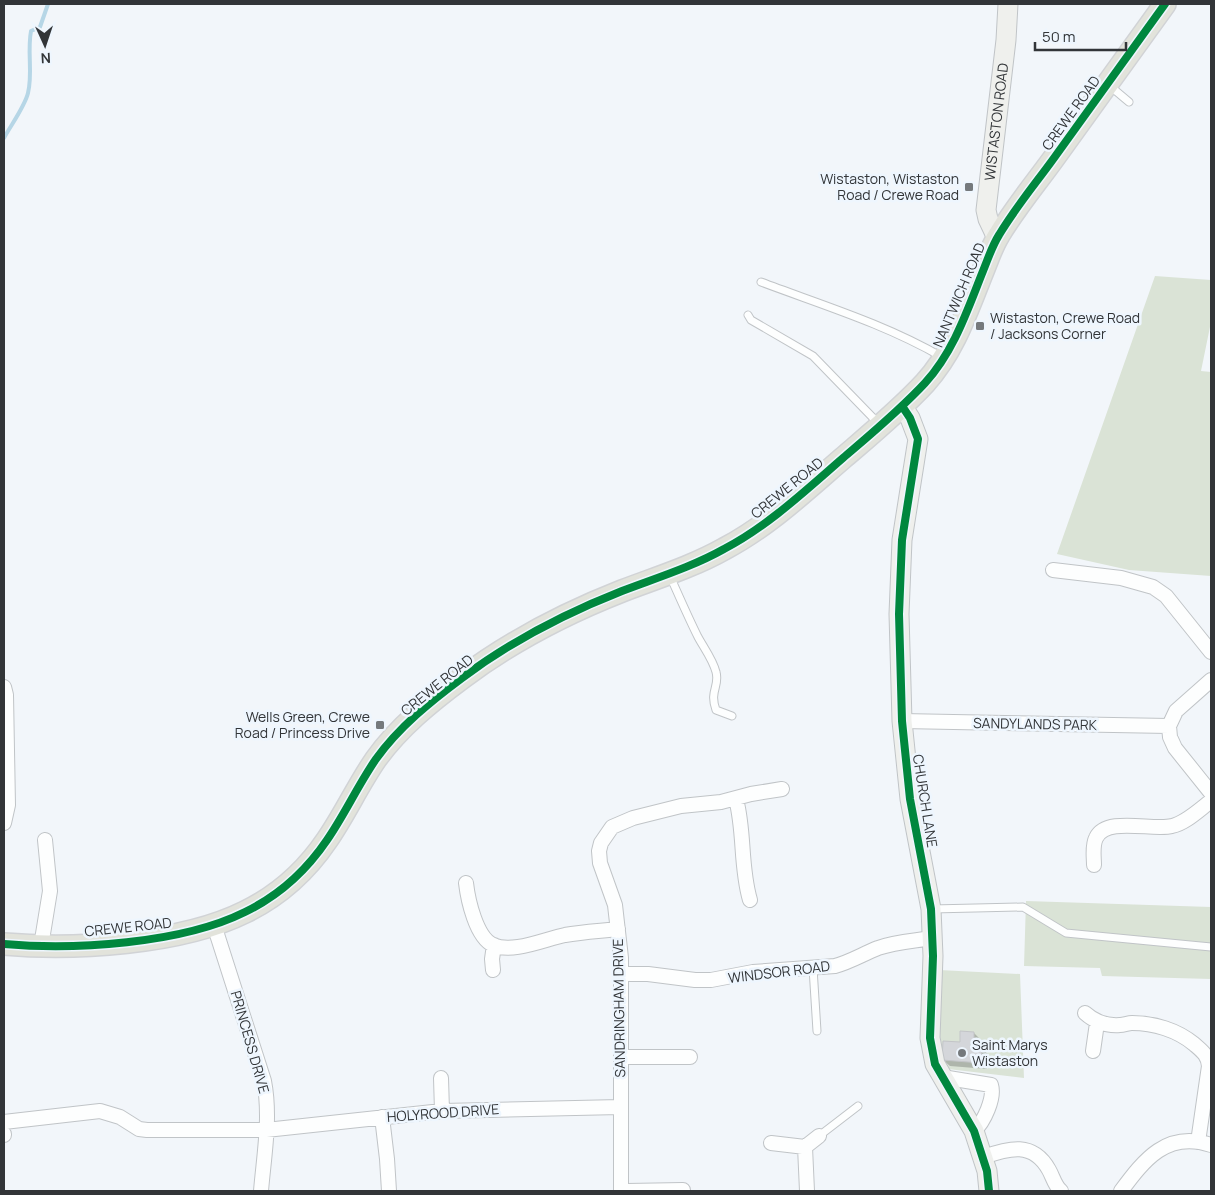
<svg xmlns="http://www.w3.org/2000/svg" width="1215" height="1195" viewBox="0 0 1215 1195" font-family="Manrope,sans-serif">
	<style>
		.green { fill: #dae3d6 }
		.shadow { fill: #0003 }
		.lines { fill: none; stroke-linecap: round; stroke-linejoin: round }
		.stream { stroke: #b6d6e6; stroke-width: 4 }
		.building { fill: #d4d6da; stroke: #c3c5c8 }
		.lane-casing { stroke: #c0c4c7; stroke-width: 9 }
		.street-casing { stroke: #c0c4c7; stroke-width: 16 }
		.secondary-casing { stroke: #c0c4c7; stroke-width: 21 }
		.primary-casing { stroke: #d1d3d6; stroke-width: 24 }
		.lane { stroke: #fdfefe; stroke-width: 7 }
		.street { stroke: #fdfefe; stroke-width: 14 }
		.secondary { stroke: #eff0ed; stroke-width: 19 }
		.primary { stroke: #e2e3db; stroke-width: 21 }
		.cycleway-casing { stroke: #eef6fe; stroke-width: 11 }
		.cycleway { stroke: #00873e; stroke-width: 8 }
		.poi-dot { fill: #75797c; stroke: #eef6fe; stroke-width: 2 }
		.labels { text-anchor: middle; stroke-width: 5; stroke-linejoin: round; paint-order: stroke }
		.street-label { font-size: 14px; fill: #323538; stroke: #eef6fe }
		.poi-label { font-size: 14px; fill: #323538; stroke: #eef6fe; text-anchor: end }
	</style>
	<rect width="100%" height="100%" fill="#f2f6fa"/>
	<path class="green" d="M1155,276L1211,280V322L1201,371L1211,372V576L1129,570L1057,554Z
		M1026,901L1211,907V979L1102,976L1100,968L1024,966Z
		M939,970L1020,974L1024,1078L948,1069L935,1037Z"/>
	<path class="shadow" d="M974,1033L981,1040L980,1047L988,1054L987,1069L950,1066L943,1060Z"/>
	<g class="lines">
		<path class="stream" d="M4,138C11,125 25,106 28,93C33,73 27,52 31,31L40,27L48,4"/>
	</g>
	<path class="building" d="M960,1031L974,1032V1046H982L981,1063L942,1060L943,1041L960,1042Z"/>
	<g class="lines">
		<defs>
			<path id="lane" d="M1110,86L1129,102
				M761,282C822,305 885,324 942,357
				M748,315L751,320L813,356L879,424
				M670,576C679,596 688,617 698,637C704,648 713,660 716,672C720,686 709,691 716,710L732,716
				M932,909L1023,907L1066,933L1211,947
				M813,968L817,1031
				M819,1136L858,1106"/>
			<path id="street" d="M1053,570L1121,578L1153,587L1166,596L1211,652
				M1211,680L1176,711L1169,726L1170,737L1175,748L1211,793
				M4,687L6,695L8,805L4,823
				M902,721L1169,726
				M736,799C745,833 740,866 750,900
				M1094,865C1094,857 1092,846 1096,838C1106,816 1153,831 1172,826C1186,823 1200,809 1211,801
				M466,883C468,900 476,937 493,945C512,954 545,939 565,935C582,932 600,931 618,929
				M214,925L264,1081C271,1117 264,1155 261,1191
				M41,946L50,891L45,840
				M493,970L492,959L494,945
				M622,974H648L695,980H711L753,972L835,966C850,962 863,954 878,948C895,942 914,941 932,938
				M1085,1013C1095,1022 1107,1026 1120,1025C1124,1025 1128,1023 1132,1023C1154,1023 1177,1030 1194,1044C1202,1051 1208,1055 1209,1066L1198,1142
				M1093,1051L1097,1023
				M621,1057H690
				M942,1077L991,1085C995,1098 984,1122 974,1131
				M441,1078L442,1111
				M382,1117L387,1159L389,1191
				M4,1122L100,1111L120,1117L139,1129L147,1130H266L442,1111L620,1107
				M4,1134V1135
				M771,1143L805,1147L807,1191
				M805,1147L819,1136
				M983,1157C1009,1148 1033,1141 1049,1170C1053,1177 1055,1186 1061,1191
				M621,1191V958L615,905L600,863L599,851L601,843L612,827L633,818L681,806L721,802L751,794L782,789
				M627,1191L683,1190
				M1121,1191C1144,1160 1167,1130 1211,1145"/>
			<g id="secondary">
				<path id="s1" d="M997,238L988,219L986,210L1006,40L1008,4"/>
				<path d="M902,406L910,418L918,439L902,540L899,614L902,721L910,799L931,909L933,956L930,1038L935,1064L974,1131L987,1171L989,1191"/>
			</g>
			<path id="primary" d="M4,944C74,950 181,944 245,912C278,896 306,871 327,840C345,814 358,785 376,759C399,727 431,701 462,678C510,642 566,613 622,591C656,578 692,567 724,549C768,526 806,490 843,458C871,434 900,410 925,383C954,351 967,311 983,271C988,259 992,246 999,235C1015,208 1036,183 1054,158C1091,107 1128,55 1165,4"/>
		</defs>
		<use href="#lane" class="lane-casing"/>
		<use href="#street" class="street-casing"/>
		<use href="#secondary" class="secondary-casing"/>
		<use href="#primary" class="primary-casing"/>
		<use href="#lane" class="lane"/>
		<use href="#street" class="street"/>
		<use href="#secondary" class="secondary"/>
		<use href="#primary" class="primary"/>
		<defs>
			<path id="cycleway" d="M902,406L910,418L918,439L902,540L899,614L902,721L910,799L931,909L933,956L930,1038L935,1064L974,1131L987,1171L989,1191
				M4,944C74,950 181,944 245,912C278,896 306,871 327,840C345,814 358,785 376,759C399,727 431,701 462,678C510,642 566,613 622,591C656,578 692,567 724,549C768,526 806,490 843,458C871,434 900,410 925,383C954,351 967,311 983,271C988,259 992,246 999,235C1015,208 1036,183 1054,158C1091,107 1128,55 1165,4"/>
		</defs>
		<use href="#cycleway" class="cycleway-casing"/>
		<use href="#cycleway" class="cycleway"/>
	</g>
	<g class="poi-dot">
		<rect x="964" y="182" width="10" height="10" rx="2.5"/>
		<rect x="975" y="321" width="10" height="10" rx="2.5"/>
		<rect x="375" y="720" width="10" height="10" rx="2.5"/>
		<circle cx="962" cy="1053" r="5"/>
	</g>
	<g class="labels">
		<g class="street-label">
			<text transform="translate(1071 113) rotate(-54)" y="5">CREWE ROAD</text>
			<text dy="5" stroke="none"><textPath href="#s1" startOffset="119">WISTASTON ROAD</textPath></text>
			<text transform="translate(959 295) rotate(-67)" y="5">NANTWICH ROAD</text>
			<text transform="translate(787 488) rotate(-39)" y="5">CREWE ROAD</text>
			<text transform="translate(437 685) rotate(-39)" y="5">CREWE ROAD</text>
			<text transform="translate(1035 724) rotate(1)" y="5">SANDYLANDS PARK</text>
			<text transform="translate(925 801) rotate(81)" y="5">CHURCH LANE</text>
			<text transform="translate(128 927) rotate(-6)" y="5">CREWE ROAD</text>
			<text transform="translate(779 972) rotate(-7)" y="5">WINDSOR ROAD</text>
			<text transform="translate(619 1008) rotate(-91)" y="5">SANDRINGHAM DRIVE</text>
			<text transform="translate(250 1042) rotate(74)" y="5">PRINCESS DRIVE</text>
			<text transform="translate(443 1113) rotate(-4)" y="5">HOLYROOD DRIVE</text>
		</g>
		<g class="poi-label">
			<text x="959" y="184">Wistaston, Wistaston<tspan x="959" dy="16">Road / Crewe Road</tspan></text>
			<text x="990" y="323" text-anchor="start">Wistaston, Crewe Road<tspan x="990" dy="16">/ Jacksons Corner</tspan></text>
			<text x="370" y="722">Wells Green, Crewe<tspan x="370" dy="16">Road / Princess Drive</tspan></text>
			<text x="972" y="1050" text-anchor="start">Saint Marys<tspan x="972" dy="16">Wistaston</tspan></text>
		</g>
	</g>
	<rect width="1215" height="1195" fill="none" stroke="#323538" stroke-width="10"/>
	<g transform="translate(45 45) rotate(177)" stroke="#eef6fe" stroke-width="4" paint-order="stroke">
	<path d="M0-4L9 19L0 12L-9 19Z" fill="#323538"/>
	<text y="-8" font-size="14" font-weight="bold" text-anchor="middle" fill="#323538">N</text>
	</g>
	<path d="M1035 42v8h91v-8" fill="none" stroke="#323538" stroke-width="2.5"/>
	<text x="1042" y="42" font-size="15" fill="#323538" stroke="#eef6fe" stroke-width="4" paint-order="stroke">50 m</text>
</svg>
